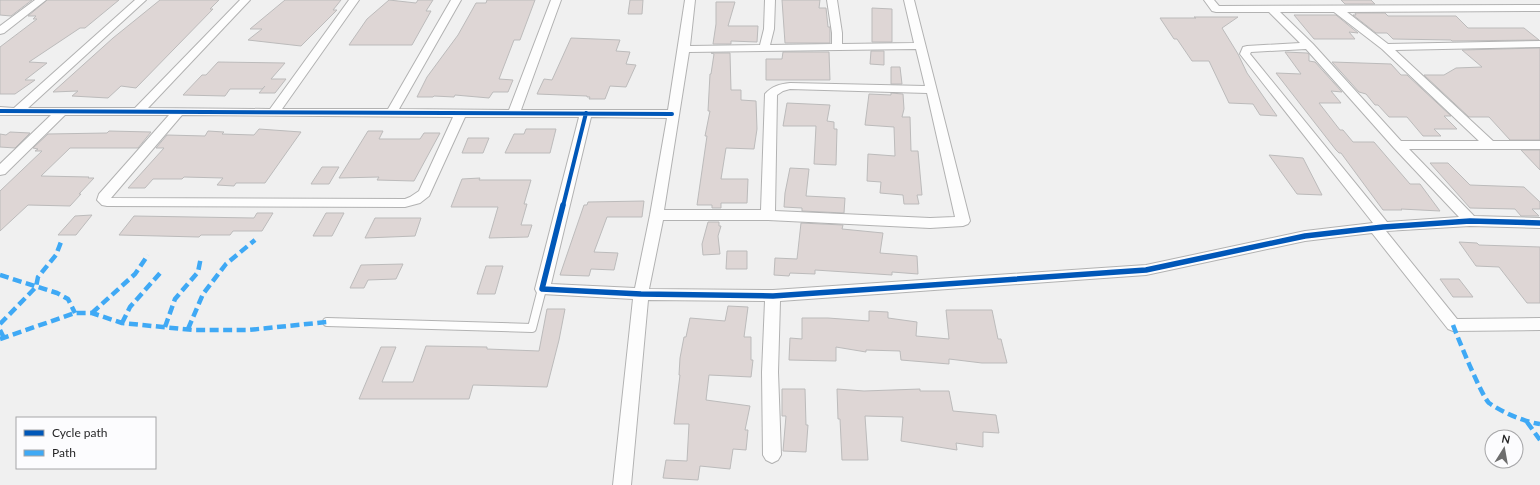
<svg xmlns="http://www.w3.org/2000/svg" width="1540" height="485" viewBox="0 0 1540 485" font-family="Lato,sans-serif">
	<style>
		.building { fill: #ded6d5; stroke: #bcbbbb }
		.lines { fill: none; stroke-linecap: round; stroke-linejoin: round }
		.lane-casing { stroke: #b2b2b2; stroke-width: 10 }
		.street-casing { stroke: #b2b2b2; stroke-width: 2 }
		.lane { stroke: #fdfdfd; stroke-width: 8 }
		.street { fill: #fdfdfd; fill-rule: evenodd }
		.quiet { stroke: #3fa9f5; stroke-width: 4.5; stroke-dasharray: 9 4.5; stroke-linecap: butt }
		.cycleway-far1-casing { stroke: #fcfcfe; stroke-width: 6 }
		.cycleway-casing { stroke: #fcfcfe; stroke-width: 8 }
		.cycleway-far1 { stroke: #0057b8; stroke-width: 4 }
		.cycleway { stroke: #0057b8; stroke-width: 5.5 }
	</style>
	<rect width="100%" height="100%" fill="#f0f0f0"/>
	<path class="building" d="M0,0H32L11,16L0,15Z
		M47,0H119L85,28H80L29,62L47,63L25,80H35L15,94H0V47L37,19H33L36,16H28Z
		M160,0H219L210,9H213L136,88L121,86L108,98L72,96L78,91L53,92L113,38Z
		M285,0H341L333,10H337L301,46L248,40L262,29H250Z
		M389,0L416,3L418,0H433L426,11H431L412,45H349L367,19Z
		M487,0H535L520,40H514L499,79L513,80L508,92H493L489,98L455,95L454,97L434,96L433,97H417L427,77L458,35L476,3H486Z
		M630,0H643L642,14H628Z
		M782,0H820L819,8H826L828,27H830V43H785Z
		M1341,0H1371L1375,4H1345Z
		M716,2H735L728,26H758L757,42L731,41V44H713L716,24Z
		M872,8L892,9V42H872Z
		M1355,13H1385L1388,16H1456L1468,28H1524L1539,40L1452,41L1451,40L1393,39L1387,33H1376L1353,15H1356Z
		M1294,15H1336L1358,33L1349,32L1355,39H1314Z
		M1194,17H1238L1222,28L1238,54L1247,73L1277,116L1260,115L1253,104L1229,103L1209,61H1192L1177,39H1174L1160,18H1196Z
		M571,38L620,40L616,51L630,52L626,64L636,65L626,87L610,86L605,99H589L590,97H587V96L537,94L544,79L552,80Z
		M1540,48V140H1510L1489,117H1469L1424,75H1444L1456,68L1482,67L1462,50Z
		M871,51H884V65L870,64Z
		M783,52H829L830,80H766V59H782Z
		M1285,52L1307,53L1309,54V61L1315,62L1342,92L1331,91L1341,103H1319L1340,130H1343L1353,142H1374L1410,184H1420L1440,211L1401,209L1402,210H1383L1341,153H1339L1336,150L1276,73L1301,74Z
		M711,53H730L731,90H741V100L756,101L757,129L754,149L726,148L721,179H748L747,203H721V208H712V205H697L707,136H705L710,111H708L710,74H711L714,54Z
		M218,62L285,63L271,79H286L275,93H259L265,86L262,89H230L225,96L183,95L202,75H206Z
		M1332,62L1391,64L1401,75H1407L1451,116H1444L1457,129H1434L1441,136H1423L1407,117H1389L1378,105H1375L1366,94L1359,92Z
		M891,67H900L902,84H891Z
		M891,93L903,94L904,109L902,117H910L911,151H918L922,195H917L919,204H904L903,195L880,193L881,182L867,181L868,154L895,156L894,127L865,125L869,94L891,95Z
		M787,103L830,105L827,121L834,122V129H837L836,165L814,164L816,126H783Z
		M259,129L301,132L265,183H236L234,186L217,185L223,178L184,177L182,179H153L145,188H128L164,148H156L167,135L205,136L208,131L224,132L222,134L254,135Z
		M526,129H556L550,153H505L514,134H524Z
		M109,131L151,132L138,148H70L41,176L89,177L88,178H94L79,194H81L70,206L28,205L0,231V191L42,151H35L38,149L33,148L48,134L107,133Z
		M368,131H383L379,139H420L424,133H440L414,181L377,180L379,177L339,178Z
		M10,132L30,133L15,148L0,147V134L6,135Z
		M468,138H489L483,153H462Z
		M1521,150H1540V170Z
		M1269,155L1303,158L1322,195L1297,194Z
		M1430,163H1448L1470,185L1524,187L1540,202V209H1532L1539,216H1521L1515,209L1470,208Z
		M322,167H339L329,184H311Z
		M790,168L809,169L806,196L845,198L844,213L802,211V208L784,207L785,193Z
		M480,178L479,180H531L524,204H527L521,225H532L528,237L489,238L498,207H451L462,179Z
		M644,201L642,217H607L594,252L618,253L614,270L591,269L589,276L560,275L584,205H587L588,202Z
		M257,213H273L262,231H233L230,235H201L199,237L119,235L134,216L254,218Z
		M326,213H344L332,236H313Z
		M92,215L76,235H58L75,216Z
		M375,218H421L415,236L365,238Z
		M708,222H719V226H721L718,236L720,254L703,255L702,244Z
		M801,223L843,225L842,229L883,233L880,253L917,256L918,274L892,272V275L815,270V274L790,273L789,276L774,275L775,258L797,259Z
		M1459,242L1477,243L1479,245L1540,247V303H1527L1499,267L1476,266Z
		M727,251H747V269H726Z
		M403,264L396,279L368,280L364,288H350L361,265Z
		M486,266H503L495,294H477Z
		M1440,279H1459L1473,297H1453Z
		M728,306L748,307L744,337H751V360H753L751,377L709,375L706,400L750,406L745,430H748L746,450L733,449L730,469L700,466L698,480L663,478L666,460L687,461L689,424H674L680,375H679L680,358L684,337H686L690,318L725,321Z
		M547,309H565L559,340L547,387L473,385L469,399H359L381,347H396L382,382H413L426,346L487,347V349L539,351Z
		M946,310H992L998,339H1001L1007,363H982L949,359V364L901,360L900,351L866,350V352L836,347V361L789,360L790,338L802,339V318H828L869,321V311L888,312V318L917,322L916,336L949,339Z
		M782,389H805L806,425H808L806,452L783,451L786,416H782Z
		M837,389L864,391L920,389V391H949L953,411L996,415L999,433L983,432V447L956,443L957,450L901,441L903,417L865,416L868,460H842L840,419H838Z"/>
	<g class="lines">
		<defs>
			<path id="lane" d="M327,322L532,328L542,289"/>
			<path id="street" d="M35,0H46L4,33L0,34V26Z
				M135,0H146L28,108H135L240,0H250L148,108L270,109L349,0H359L282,109H388L451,0H461L399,109L509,110L551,0H561L521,110H668L685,0H695L690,46L760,45L764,29L765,0H775L774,29L770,45L832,44V33L827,0H837L842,33V44L914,43L904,0H914L970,221L968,224L963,226L930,228L768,220H663L649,289L773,290L1146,265L1305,231L1373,223L1240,54L1243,47L1247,46L1300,43L1269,12H1216L1212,11L1204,0H1214L1219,6L1540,5V11L1347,12L1388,44L1540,41V47L1395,50L1493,141H1540V149H1409L1474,216L1540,218V228L1470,226L1386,231L1457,319L1540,318V330L1453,331L1448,329L1372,233L1305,241L1146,275L780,301L778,372L781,455L778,460L772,463L766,460L763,455L762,372L765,301L648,300L631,485H613L633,299L542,294L537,293L535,289L579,117H465L429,196L420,203L405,207L107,206L102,205L97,200L99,194L169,115H65L5,174L0,175V164L51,115H0V107L14,108ZM1280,12H1334L1382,49L1479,141H1401L1313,44ZM916,49L925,86L790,83C780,84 772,86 765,94L761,210H664L689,52ZM1306,49L1394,148L1459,217L1387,222L1250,54L1251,52ZM790,89L927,93L955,217L930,218L775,211L777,95L783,91ZM182,115L453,117L419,191L410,197L405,199L111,198ZM591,117L667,118L650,215L635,288L551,284Z"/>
		</defs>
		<use href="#lane" class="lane-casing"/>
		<use href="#street" class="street-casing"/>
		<use href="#lane" class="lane"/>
		<use href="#street" class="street"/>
		<path class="quiet" d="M0,275L57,293L68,299L75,313
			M92,313L135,274L148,255
			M122,323L130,307L161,272
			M0,324L36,287L38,277L56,255L61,242
			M1453,325C1457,336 1482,397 1489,403C1502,412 1524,422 1540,424
			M165,327L175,299L198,272L201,257
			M188,329L203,294L226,264L255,240
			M0,330L4,338
			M0,339L75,313H92L122,323L193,330H248L327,322
			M1527,422L1540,440"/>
		<defs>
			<path id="cycleway-far1" d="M0,111L672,114
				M563,206L586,113"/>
			<path id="cycleway" d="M563,205L542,289L641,294L773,296L1146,270L1305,236L1383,227L1470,221L1540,223"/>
		</defs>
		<use href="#cycleway-far1" class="cycleway-far1-casing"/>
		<use href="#cycleway" class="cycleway-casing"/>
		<use href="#cycleway-far1" class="cycleway-far1"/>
		<use href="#cycleway" class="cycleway"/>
	</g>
	<rect x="16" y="417" width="140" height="52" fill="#fcfcfe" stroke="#a6a6a8"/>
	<rect x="24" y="430" width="20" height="6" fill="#0057b8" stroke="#a6a6a8"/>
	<text x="52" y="437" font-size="12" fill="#262627">Cycle path</text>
	<rect x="24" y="450" width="20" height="6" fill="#3fa9f5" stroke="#a6a6a8"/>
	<text x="52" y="457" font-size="12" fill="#262627">Path</text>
	<g transform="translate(1504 449) rotate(11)"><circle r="19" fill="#fcfcfe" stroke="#a6a6a8"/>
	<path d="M0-3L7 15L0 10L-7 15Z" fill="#6d6d6d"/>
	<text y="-6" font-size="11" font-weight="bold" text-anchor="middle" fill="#262627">N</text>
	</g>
</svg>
